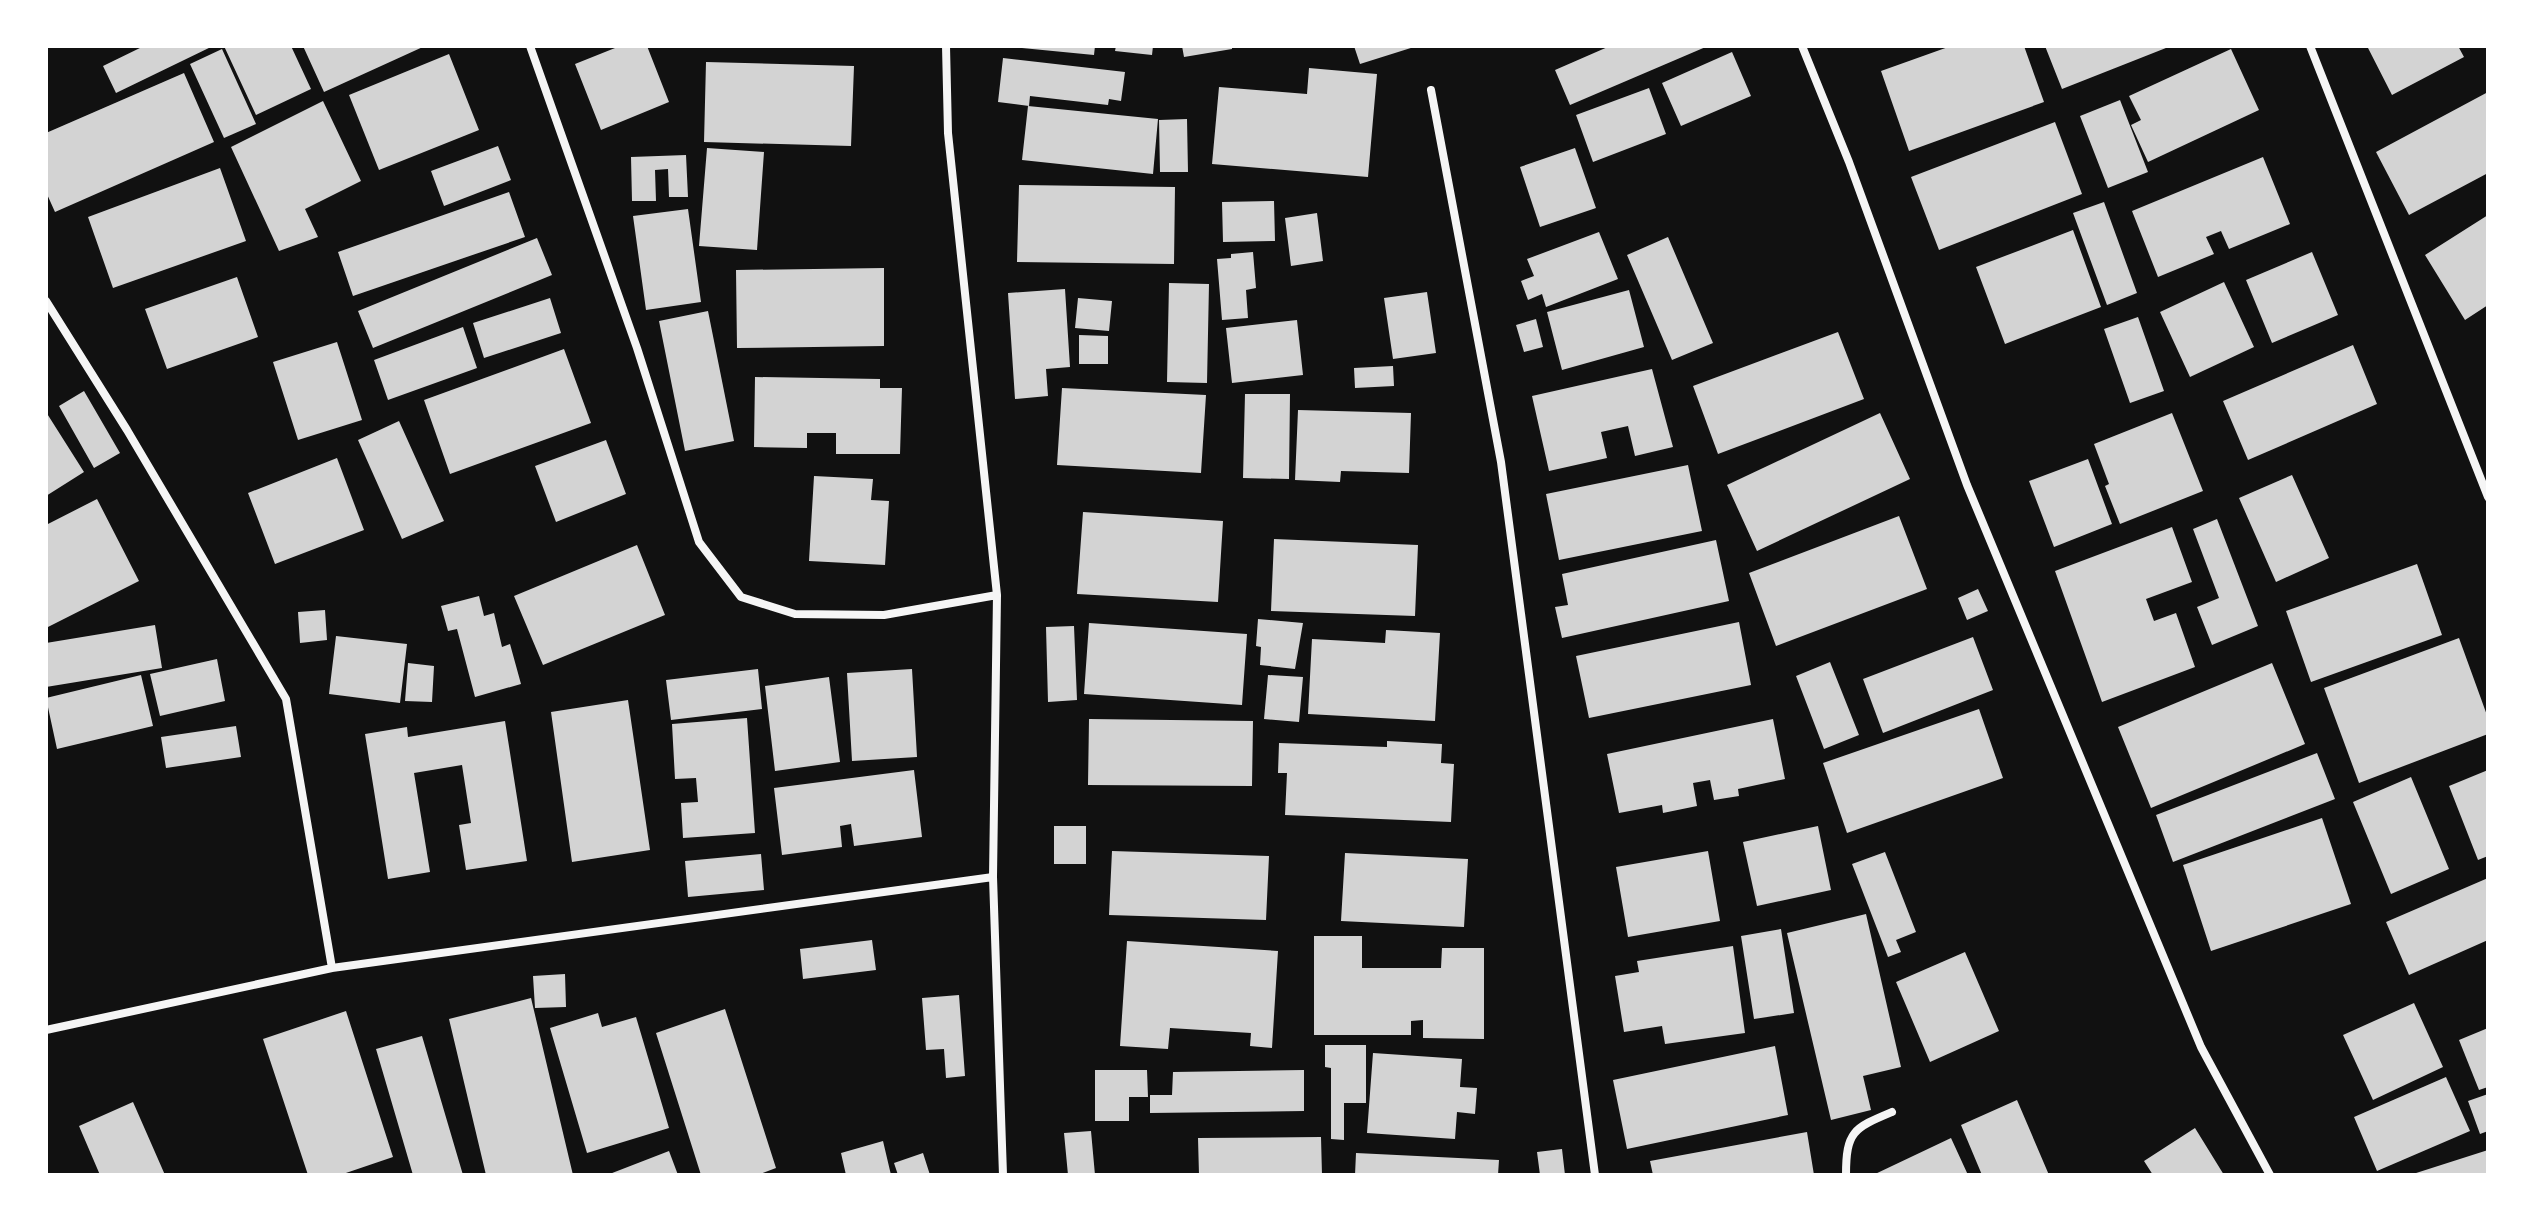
<svg xmlns="http://www.w3.org/2000/svg" width="2534" height="1221" viewBox="0 0 2534 1221" font-family="'Public Sans',sans-serif">
	<style>
		.building { fill: #d3d3d3 }
		.lines { fill: none; stroke-linecap: round; stroke-linejoin: round }
		.minor { stroke: #f5f5f5; stroke-width: 8 }
	</style>
	<rect width="100%" height="100%" fill="#111"/>
	<path class="building" d="M144,46H213L116,93L103,66Z
		M224,46H291L311,89L256,115Z
		M303,46H425L324,92Z
		M620,46H647L669,102L601,130L575,64Z
		M1022,46H1095L1094,55L1022,48Z
		M1116,46H1153L1152,55L1115,51Z
		M1182,46H1232V49L1184,57Z
		M1354,46H1414V47L1360,64Z
		M1610,46H1708L1570,105L1555,70Z
		M1951,46H2024L2044,102L1909,151L1881,71Z
		M2045,46H2171L2062,89Z
		M2367,46H2458L2464,57L2392,95Z
		M222,49L256,124L224,138L190,64Z
		M2231,49L2259,110L2148,162L2131,125L2141,120L2129,96Z
		M1732,52L1751,96L1681,126L1662,83Z
		M449,54L479,130L379,170L349,95Z
		M1003,58L1125,72L1121,101L1109,99L1108,105L1030,96L1029,106L998,102Z
		M706,62L854,66L851,146L704,142Z
		M1309,68L1377,74L1368,177L1212,164L1219,87L1307,94Z
		M184,73L214,142L55,212L46,192V133Z
		M1649,88L1666,134L1593,162L1576,115Z
		M2488,92V173L2409,215L2376,152Z
		M2120,100L2148,172L2108,188L2080,116Z
		M323,101L361,181L305,209L318,237L279,251L231,147Z
		M1028,106L1158,119L1153,174L1022,160Z
		M1187,119L1188,172H1160L1159,120Z
		M2055,122L2082,194L1939,250L1911,177Z
		M498,146L511,180L444,206L431,171Z
		M707,148L764,152L757,250L699,246Z
		M1575,148L1596,208L1540,227L1520,167Z
		M686,155L688,197H669L668,169L655,170L656,201H632L631,157Z
		M2263,157L2290,224L2229,249L2221,231L2206,237L2214,254L2158,277L2132,211Z
		M220,168L246,241L113,288L88,217Z
		M1019,185L1175,187L1174,264L1017,262Z
		M509,192L525,237L353,296L338,252Z
		M1274,201L1275,241L1223,242L1222,202Z
		M2104,202L2137,293L2107,305L2073,213Z
		M688,209L701,302L646,310L633,216Z
		M1317,213L1323,261L1291,266L1285,218Z
		M2488,215V305L2465,320L2425,255Z
		M2073,230L2101,307L2005,344L1976,267Z
		M1599,232L1618,279L1546,307L1542,294L1528,300L1521,281L1534,276L1527,259Z
		M1668,237L1713,343L1672,360L1627,255Z
		M537,238L552,275L373,348L358,311Z
		M1253,252L1256,288L1246,290L1248,318L1222,320L1217,259L1231,258V254Z
		M2312,252L2338,315L2272,343L2246,280Z
		M884,268V346L737,348L736,270Z
		M237,277L258,337L167,369L145,309Z
		M2224,282L2254,347L2190,377L2160,312Z
		M1169,283L1209,284L1207,383L1167,382Z
		M1065,289L1070,367L1046,369L1048,396L1015,399L1008,293Z
		M1629,290L1644,347L1562,370L1547,312Z
		M1427,292L1436,353L1393,359L1384,298Z
		M550,298L561,333L484,358L473,323Z
		M1078,298L1112,301L1109,331L1075,328Z
		M708,311L734,441L685,451L659,321Z
		M2138,317L2164,391L2130,403L2104,329Z
		M1536,319L1543,347L1524,352L1516,325Z
		M1297,320L1303,375L1232,383L1226,328Z
		M463,327L477,368L388,400L374,360Z
		M1838,332L1864,399L1718,454L1693,386Z
		M1079,335L1108,336V364H1079Z
		M337,342L362,420L298,440L273,362Z
		M2353,345L2377,404L2248,460L2223,401Z
		M564,349L591,423L450,474L424,400Z
		M1393,366L1394,386L1355,388L1354,368Z
		M1652,369L1673,447L1635,456L1628,426L1601,432L1607,458L1549,471L1532,396Z
		M755,377L880,379V388H902L900,454H836V433H807V448L754,447Z
		M1062,388L1206,395L1201,473L1057,465Z
		M84,391L120,453L94,468L59,406Z
		M1245,394H1290L1289,479L1243,478Z
		M1298,410L1411,413L1409,473L1341,471L1340,482L1295,480Z
		M46,412L84,472L46,496Z
		M1880,413L1910,479L1757,551L1727,485Z
		M2172,413L2203,491L2120,524L2105,486L2109,484L2094,444Z
		M399,421L444,521L402,539L358,440Z
		M606,440L626,494L556,522L535,466Z
		M337,458L364,530L275,564L248,493Z
		M2088,459L2112,524L2054,547L2029,481Z
		M1688,465L1702,531L1559,560L1546,494Z
		M2292,475L2329,558L2276,582L2239,498Z
		M814,476L873,479L871,500L889,501L885,565L809,561Z
		M97,499L139,581L46,628V525Z
		M1083,512L1223,521L1218,602L1077,594Z
		M1899,516L1927,589L1776,646L1749,573Z
		M2217,519L2258,626L2212,645L2197,607L2219,598L2193,529Z
		M2172,527L2192,582L2146,599L2154,621L2176,613L2195,667L2102,702L2055,571Z
		M1274,539L1418,545L1415,616L1271,611Z
		M1716,540L1729,601L1562,638L1555,607L1568,605L1562,574Z
		M637,545L665,615L543,665L514,596Z
		M2417,564L2442,635L2311,682L2286,611Z
		M1978,589L1988,611L1967,620L1958,598Z
		M479,596L484,616L494,613L502,647L510,644L521,684L475,697L457,629L448,631L441,606Z
		M325,610L327,640L300,643L298,612Z
		M1258,619L1303,623L1295,669L1260,665L1261,647L1256,646Z
		M1739,622L1751,685L1589,718L1576,656Z
		M1089,623L1247,634L1242,705L1084,694Z
		M155,625L162,668L46,687V643Z
		M1074,626L1077,700L1048,702L1046,627Z
		M1386,630L1440,633L1435,721L1308,714L1312,639L1385,643Z
		M336,636L407,644L400,703L329,694Z
		M1973,637L1993,690L1883,733L1863,679Z
		M2459,638L2488,718V734L2359,783L2324,688Z
		M217,659L225,701L160,716L150,674Z
		M1830,662L1859,735L1824,749L1796,676Z
		M408,663L434,666L432,702L405,701Z
		M2272,663L2305,744L2151,808L2118,727Z
		M758,669L762,709L671,720L666,680Z
		M912,669L917,757L852,761L847,673Z
		M141,675L153,726L57,749L46,698Z
		M1268,675L1303,677L1299,722L1264,719Z
		M829,677L840,762L775,771L765,686Z
		M628,700L650,850L572,862L551,712Z
		M1979,709L2003,778L1847,833L1823,763Z
		M747,718L755,833L683,838L681,803L698,802L696,778L675,779L672,724Z
		M1089,719L1253,721L1252,786L1088,785Z
		M1773,719L1785,779L1738,789L1739,796L1714,800L1710,780L1693,783L1697,806L1663,813L1662,805L1619,813L1607,754Z
		M505,721L527,861L466,870L459,825L471,823L462,765L414,773L430,872L388,879L365,734L407,727L408,737Z
		M236,726L241,757L166,768L161,737Z
		M1387,741L1442,744L1441,763L1454,764L1451,822L1285,815L1287,773H1278L1279,743L1387,747Z
		M2317,753L2335,799L2173,862L2156,815Z
		M914,770L922,837L854,846L851,824L840,826L842,847L782,855L774,788Z
		M2488,770V856L2478,860L2449,786Z
		M2411,777L2449,869L2391,894L2353,802Z
		M2322,818L2351,904L2211,951L2183,865Z
		M1054,826H1086V864H1054Z
		M1818,826L1831,890L1757,906L1743,842Z
		M1112,851L1269,856L1266,920L1109,915Z
		M1708,851L1720,921L1628,937L1616,867Z
		M1885,852L1916,932L1896,940L1901,952L1888,957L1852,864Z
		M1345,853L1468,859L1464,927L1341,921Z
		M761,854L764,890L688,897L685,861Z
		M2488,878V940L2409,975L2386,922Z
		M1866,914L1901,1067L1863,1076L1871,1110L1831,1120L1787,933Z
		M1781,929L1794,1013L1754,1019L1741,936Z
		M1314,936H1362V968H1441L1442,948H1484V1039L1423,1038V1020L1411,1021V1035H1314Z
		M872,940L876,970L803,979L800,949Z
		M1127,941L1278,951L1272,1048L1250,1046L1251,1033L1170,1028L1168,1049L1120,1046Z
		M1733,946L1745,1033L1665,1044L1662,1026L1624,1032L1615,976L1639,972L1637,961Z
		M1965,952L1999,1031L1930,1062L1896,982Z
		M565,974L566,1007L535,1008L533,976Z
		M959,995L965,1076L946,1078L944,1049L926,1050L922,998Z
		M531,998L573,1175H486L449,1019Z
		M2414,1003L2443,1067L2373,1100L2343,1035Z
		M725,1009L776,1168L757,1175H701L656,1033Z
		M346,1011L393,1157L340,1175H308L263,1039Z
		M598,1013L602,1027L636,1017L669,1128L587,1153L550,1028Z
		M2488,1028V1087L2479,1090L2459,1040Z
		M422,1036L463,1175H413L376,1049Z
		M1325,1045H1366V1103H1344V1140L1331,1139V1068L1325,1067Z
		M1775,1046L1788,1115L1627,1149L1613,1080Z
		M1373,1053L1462,1059L1460,1087L1477,1088L1475,1114L1457,1112L1455,1139L1367,1133Z
		M1095,1070H1147L1148,1097H1129V1121H1095Z
		M1304,1070V1111L1150,1113V1095H1172L1173,1072Z
		M2446,1077L2470,1131L2377,1171L2354,1117Z
		M2488,1094V1131L2480,1134L2468,1101Z
		M2017,1100L2049,1175H1982L1961,1125Z
		M133,1102L165,1175H100L79,1126Z
		M2195,1128L2224,1175H2153L2144,1161Z
		M1091,1131L1095,1175H1068L1064,1133Z
		M1807,1132L1814,1175H1653L1650,1161Z
		M1321,1137L1322,1175H1199L1198,1138Z
		M1951,1138L1968,1175H1873Z
		M883,1141L891,1175H861V1173L846,1175L841,1153Z
		M1562,1149L1565,1175H1540L1537,1152Z
		M2488,1150V1175H2413V1174Z
		M669,1151L678,1175H607Z
		M923,1153L930,1175H898L894,1163Z
		M1356,1153L1499,1160L1498,1175H1355Z"/>
	<g class="lines">
		<path class="minor" d="M530,46L637,348L699,542L741,597L795,614L884,615L997,595
			M946,46L948,133L997,595L993,877L1003,1175
			M1802,46L1849,162L1967,485L2201,1047L2270,1175
			M2310,46L2488,497
			M1431,90L1501,462L1595,1175
			M46,301L127,430L286,699L332,968
			M46,1030L332,968L993,877
			M1846,1175C1846,1131 1854,1128 1892,1112"/>
	</g>
	<rect width="2534" height="1221" fill="none" stroke="#ffffff" stroke-width="96"/>
</svg>
